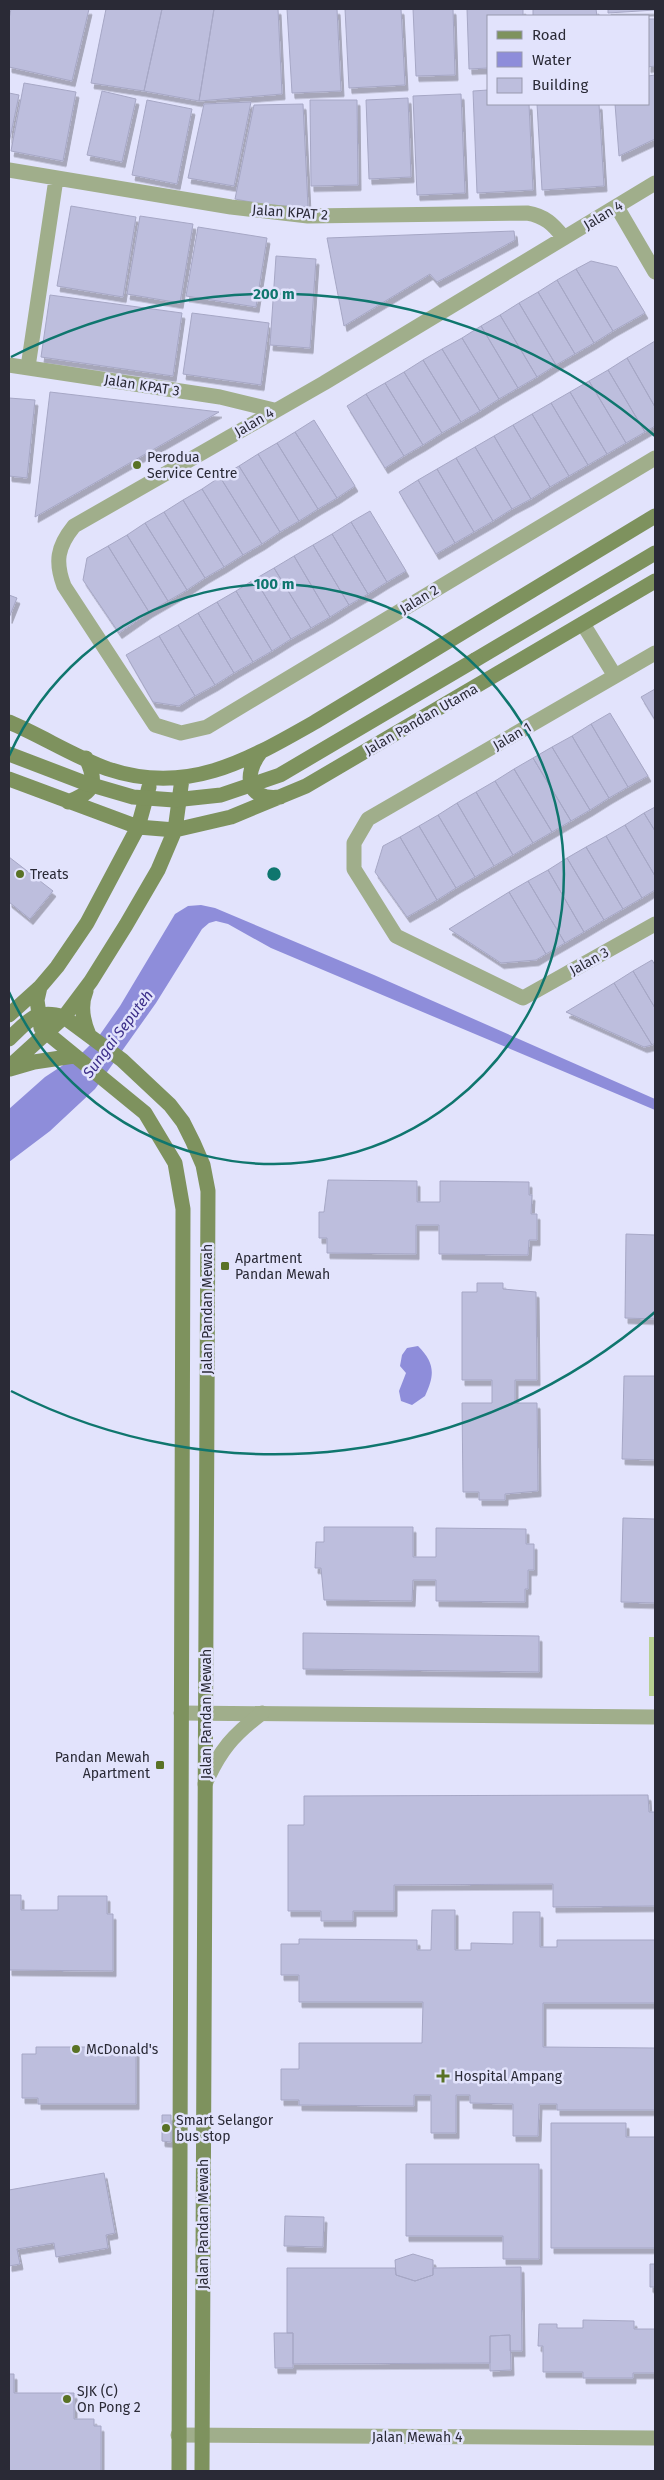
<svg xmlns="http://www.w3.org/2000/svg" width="664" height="2480" viewBox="0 0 664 2480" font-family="'Fira Sans',sans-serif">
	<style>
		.green { fill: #b7d091 }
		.water { fill: #8e8dda }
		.building { fill: #bdbedd; stroke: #a6a7c5; filter: url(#shadow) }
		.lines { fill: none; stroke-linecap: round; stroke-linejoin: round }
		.minor { stroke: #a0ae8b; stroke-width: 15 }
		.tertiary { stroke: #a0ae8b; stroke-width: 15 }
		.secondary { stroke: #7e925e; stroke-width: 15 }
		.secondary-bridge { stroke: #7e925e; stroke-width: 15 }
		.ring { fill: none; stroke: #0f766e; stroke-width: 2.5 }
		.poi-dot { fill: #597225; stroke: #e2e3fc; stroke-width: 2 }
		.labels { text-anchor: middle; stroke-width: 5; stroke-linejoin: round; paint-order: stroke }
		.street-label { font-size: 14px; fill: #2a2a36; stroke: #e2e3fc }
		.poi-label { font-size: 14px; fill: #2a2a36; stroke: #e2e3fc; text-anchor: start }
		.water-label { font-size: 15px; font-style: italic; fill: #3c2f89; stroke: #e2e3fc }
		.centre { fill: #0f766e; stroke: #e2e3fc; stroke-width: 2.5 }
		.ring-label { font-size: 15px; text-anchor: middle; font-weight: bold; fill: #0f766e; stroke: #e2e3fc; stroke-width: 5; stroke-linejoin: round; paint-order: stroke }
	</style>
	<defs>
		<filter id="shadow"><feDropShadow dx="3" dy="5.5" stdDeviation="0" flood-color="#0004"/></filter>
	</defs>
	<rect width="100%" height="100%" fill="#e2e3fc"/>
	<path class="green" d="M649,1637H655V1696H649Z"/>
	<path class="water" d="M201,905L215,908L374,975L655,1099V1110L271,948L228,924L216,921L209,923L202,929L156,1003L95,1089L50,1131L9,1162V1109L45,1077L83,1052L99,1036L120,1006L175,914L188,906Z
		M418,1346C435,1363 435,1375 425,1396L412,1405L401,1401L399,1391L406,1373L400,1366L402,1355L407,1348Z"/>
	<path class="building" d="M11,9H89L72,81L9,67V19Z
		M106,9H162L144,91L91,83Z
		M162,9H214L199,101L144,91Z
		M214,9H278L282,94L199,101Z
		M287,9H337L341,91L292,93Z
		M345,9H401L405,85L349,88Z
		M413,9H453L455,75L416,76Z
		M467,9H523V16H488V68L469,69Z
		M533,9H596L597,16H533Z
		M608,9H655V10L608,13Z
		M648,19H655V66L648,67Z
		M655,75V139L619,156L615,104H648V76Z
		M24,83L76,92L63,161L11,151Z
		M488,90V104H529L533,190L477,193L473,91Z
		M102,91L136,99L122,162L87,155Z
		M9,93L19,95L9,143Z
		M461,94L465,193L417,195L413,96Z
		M408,98L411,177L369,179L366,100Z
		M147,100L192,109L177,184L132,175Z
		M310,100H357L358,185L311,186Z
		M251,102L234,186L188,178L204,104Z
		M303,104L308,207L267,205L235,199L254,105Z
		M537,104H599L604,186L542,190Z
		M71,206L136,217L123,297L57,286Z
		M140,216L193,224L180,303L127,294Z
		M198,227L267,238L256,307L186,296Z
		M514,231L515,240L437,282L430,274L344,326L327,238Z
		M276,256L316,259L310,348L270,345Z
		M591,261L617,267L645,313L613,331L576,269Z
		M576,269L613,331L594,343L557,280Z
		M557,280L594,343L575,354L538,292Z
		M538,292L575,354L556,365L519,303Z
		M50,295L182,313L173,376L41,357Z
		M519,303L556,365L537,377L500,315Z
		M192,313L269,323L261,385L183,374Z
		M500,315L537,377L518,388L481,326Z
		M481,326L518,388L499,399L462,338Z
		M462,338L499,399L480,411L442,349Z
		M655,341V407L627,358Z
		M442,349L480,411L461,422L423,360Z
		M627,358L655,407V426L645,432L608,370Z
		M423,360L461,422L442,433L404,372Z
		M608,370L645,432L626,443L589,381Z
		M404,372L442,433L423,445L385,383Z
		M589,381L626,443L607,454L570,392Z
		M385,383L423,445L404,456L366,394Z
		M50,392L219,412L35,517Z
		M570,392L607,454L588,465L551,403Z
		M366,394L404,456L385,468L347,406Z
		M9,398L35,400L27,478L9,476Z
		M551,403L588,465L569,476L532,414Z
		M532,414L569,476L550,487L513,425Z
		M314,420L355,486L337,498L295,432Z
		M513,425L550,487L531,499L494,436Z
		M295,432L337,498L318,509L277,443Z
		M494,436L531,499L512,509L475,447Z
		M277,443L318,509L299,521L258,454Z
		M475,447L512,509L493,521L456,458Z
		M258,454L299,521L280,532L239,466Z
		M456,458L493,521L474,532L437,469Z
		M239,466L280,532L262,544L220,477Z
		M437,469L474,532L455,543L418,480Z
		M220,477L262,544L243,555L202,489Z
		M418,480L455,543L436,554L399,492Z
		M202,489L243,555L224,567L183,500Z
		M183,500L224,567L205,578L164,512Z
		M370,511L406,571L387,582L351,522Z
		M164,512L205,578L187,590L145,523Z
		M351,522L387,582L368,594L332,534Z
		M145,523L187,590L168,601L127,535Z
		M332,534L368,594L349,605L313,545Z
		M127,535L168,601L149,612L108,546Z
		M313,545L349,605L330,617L294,556Z
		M108,546L149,612L119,633L83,580L87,558Z
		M294,556L330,617L311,628L274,568Z
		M274,568L311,628L291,639L255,579Z
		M255,579L291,639L272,651L236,591Z
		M236,591L272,651L253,662L217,602Z
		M9,595L17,598L9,618Z
		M217,602L253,662L234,673L198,613Z
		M198,613L234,673L215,685L178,625Z
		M178,625L215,685L195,696L159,636Z
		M159,636L195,696L179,706L153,702L126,655Z
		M655,689V720L641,697Z
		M610,713L648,776L628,787L591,724Z
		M591,724L628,787L609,798L572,736Z
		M572,736L609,798L590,810L552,747Z
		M552,747L590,810L571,821L533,758Z
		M533,758L571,821L552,832L514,769Z
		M514,769L552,832L533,843L495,781Z
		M495,781L533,843L513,855L476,792Z
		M476,792L513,855L494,866L457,803Z
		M457,803L494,866L475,877L438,815Z
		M655,807V831L644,813Z
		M644,813L655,831V876L625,825Z
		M438,815L475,877L456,888L419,826Z
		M625,825L655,876V890L642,898L606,836Z
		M419,826L456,888L437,900L400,837Z
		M606,836L642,898L623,909L586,847Z
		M400,837L437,900L407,917L375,872L383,846Z
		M586,847L623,909L604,920L567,858Z
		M9,857L53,891L30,919L9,902Z
		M567,858L604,920L584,932L548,870Z
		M548,870L584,932L565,943L528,881Z
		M528,881L565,943L546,954L509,892Z
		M509,892L546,954L536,960L501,963L449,929Z
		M652,960L655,965V1008L633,971Z
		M633,971L655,1008V1043L652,1045L614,983Z
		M614,983L652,1045L644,1047L566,1012Z
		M328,1180L417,1181V1202H440V1181L529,1182V1195H532L531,1214H537V1240H529L528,1255L439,1254V1225H416V1254L327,1253V1238H319V1212H324Z
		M626,1234L655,1235V1319L625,1318Z
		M477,1283H503V1289L536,1292L537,1380H515V1403H537L538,1491L505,1494V1500H479V1492H463L462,1403H492V1380H462V1292H477Z
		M624,1376H655V1460L622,1459Z
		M623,1518L655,1519V1603L621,1602Z
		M324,1527H413V1557H436V1528L526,1529V1544H534V1570H528V1589H525V1602L436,1601V1580H413L412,1601L324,1600L321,1568H315L316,1542H324Z
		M303,1633L539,1636V1672L303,1669Z
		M648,1795L649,1812H655V1906L553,1907V1884L394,1885V1911H353V1921H321V1911H288V1825H304V1796Z
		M9,1895H21V1910H58V1896H107V1914H113V1971L9,1970Z
		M432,1910H455V1950H471V1943L513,1944V1912H540V1947H557V1940H655V2003H543V2047L655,2048V2110H557V2104H539L538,2136H513V2104L470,2103V2095H456V2133H431V2095H414V2106L299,2105V2100H281V2069H299V2043H422L423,2002H299V1975H281V1944H299V1939L417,1940V1950H431Z
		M36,2047H136V2104H38V2098H22V2054H36Z
		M162,2115H171V2142L162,2141Z
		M551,2123H626V2137H655V2248H551Z
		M406,2164H539V2259H503V2236H406Z
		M104,2173L115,2233L106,2235L108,2248L56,2257L54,2243L17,2249L20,2264L9,2266V2190Z
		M285,2216L324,2217L323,2247L284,2246Z
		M413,2254L433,2260V2275L415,2281L396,2275L395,2260Z
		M650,2264H655V2373H633V2378H583V2372H543V2346H538L539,2324H557V2328H583V2320L634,2321V2329H655V2287H650Z
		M521,2267L522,2351H510V2335L490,2336V2363L293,2364V2333H287V2268H395L396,2275L415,2281L433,2275V2268Z
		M274,2333H293V2368H275Z
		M510,2335L511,2370L490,2371V2336Z
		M9,2374H14V2393H74V2419H94V2426H101V2471H9Z"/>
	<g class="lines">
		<path class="minor" d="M9,170L231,207L308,216L527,213C545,216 553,224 564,238
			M655,183L324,383L74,526C57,547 55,562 64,586L155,725L181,733L207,727L655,458
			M617,207L655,272
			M9,365L220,397L274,410
			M28,367L56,179
			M583,624L615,676
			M655,653L368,819L354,843V869L396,936L523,998L655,924
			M181,1713L655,1717
			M178,2435L655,2438"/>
		<path class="tertiary" d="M205,1784C220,1750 233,1735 262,1713"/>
		<path class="secondary" d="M475,660L655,553
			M9,722C42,736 75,757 108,769C188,796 248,760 315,722L655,516
			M260,753C243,775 247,801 280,797
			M9,779L138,827L175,830L231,817L306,786L655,581
			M68,802C94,792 98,784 86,758
			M40,987L37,1000L41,1028L145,1113L175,1163L183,1209L179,2471
			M86,991C80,1005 83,1021 89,1035
			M9,1015L40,987L57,967L87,923L138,827L149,787
			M9,1039C28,1021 36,1008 64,1017L122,1060L170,1105L183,1122L193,1142L203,1165L208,1191L202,2471
			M9,1067L64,1017L91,981L126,925L158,870L175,830L182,779
			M10,1069L34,1062L74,1056"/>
		<path class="secondary-bridge" d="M9,754L85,783L133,797L174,800L221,795L280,775L475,660"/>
	</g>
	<g class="ring">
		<path d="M9 756A290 290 0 1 1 9 992"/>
		<path d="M655 1312A580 580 0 0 1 11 1391M11 357A580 580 0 0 1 655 436"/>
	</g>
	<g class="poi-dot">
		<circle cx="137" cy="465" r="5"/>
		<circle cx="20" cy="874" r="5"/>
		<rect x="220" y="1261" width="10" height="10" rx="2.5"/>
		<rect x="155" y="1760" width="10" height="10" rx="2.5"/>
		<circle cx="76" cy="2049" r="5"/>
		<path d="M440.5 2068.5h5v5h5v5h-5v5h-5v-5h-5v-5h5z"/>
		<circle cx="166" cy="2128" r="5"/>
		<circle cx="67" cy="2399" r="5"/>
	</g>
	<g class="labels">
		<g class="street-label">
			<text transform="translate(290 212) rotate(4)" y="5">Jalan KPAT 2</text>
			<text transform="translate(603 215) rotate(-31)" y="5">Jalan 4</text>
			<text transform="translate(142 385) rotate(9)" y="5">Jalan KPAT 3</text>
			<text transform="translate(254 422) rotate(-30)" y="5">Jalan 4</text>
			<text transform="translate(419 599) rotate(-31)" y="5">Jalan 2</text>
			<text transform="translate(421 719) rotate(-30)" y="5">Jalan Pandan Utama</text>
			<text transform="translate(512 736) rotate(-30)" y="5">Jalan 1</text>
			<text transform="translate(589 961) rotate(-29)" y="5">Jalan 3</text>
			<text transform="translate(207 1309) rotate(-90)" y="5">Jalan Pandan Mewah</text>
			<text transform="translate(206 1714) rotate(-90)" y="5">Jalan Pandan Mewah</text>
			<text transform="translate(203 2224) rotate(-90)" y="5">Jalan Pandan Mewah</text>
			<text x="417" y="2442">Jalan Mewah 4</text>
		</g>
		<g class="poi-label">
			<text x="147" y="462">Perodua<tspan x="147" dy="16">Service Centre</tspan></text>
			<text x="30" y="879">Treats</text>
			<text x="235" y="1263">Apartment<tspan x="235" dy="16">Pandan Mewah</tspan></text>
			<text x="150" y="1762" text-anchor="end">Pandan Mewah<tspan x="150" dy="16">Apartment</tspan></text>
			<text x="86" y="2054">McDonald's</text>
			<text x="454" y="2081">Hospital Ampang</text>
			<text x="176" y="2125">Smart Selangor<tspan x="176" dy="16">bus stop</tspan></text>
			<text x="77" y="2396">SJK (C)<tspan x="77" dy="16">On Pong 2</tspan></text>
		</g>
		<g class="water-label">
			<text transform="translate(118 1034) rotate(-53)" y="5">Sungai Seputeh</text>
		</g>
	</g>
	<circle cx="274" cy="874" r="8" class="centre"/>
	<g class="ring-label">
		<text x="274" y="299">200 m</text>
		<text x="274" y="589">100 m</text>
	</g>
	<rect width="664" height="2480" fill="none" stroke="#2a2a36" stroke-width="20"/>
	<rect x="487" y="15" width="162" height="90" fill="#e2e3fc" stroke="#9899ad"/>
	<rect x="497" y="31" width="25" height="8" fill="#7e925e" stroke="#9899ad"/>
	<text x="532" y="40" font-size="15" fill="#2a2a36">Road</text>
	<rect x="497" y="52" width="25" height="15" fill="#8e8dda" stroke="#9899ad"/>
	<text x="532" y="65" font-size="15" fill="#2a2a36">Water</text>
	<rect x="497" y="78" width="25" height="15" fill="#bdbedd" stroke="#9899ad"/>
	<text x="532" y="90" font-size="15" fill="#2a2a36">Building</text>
</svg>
